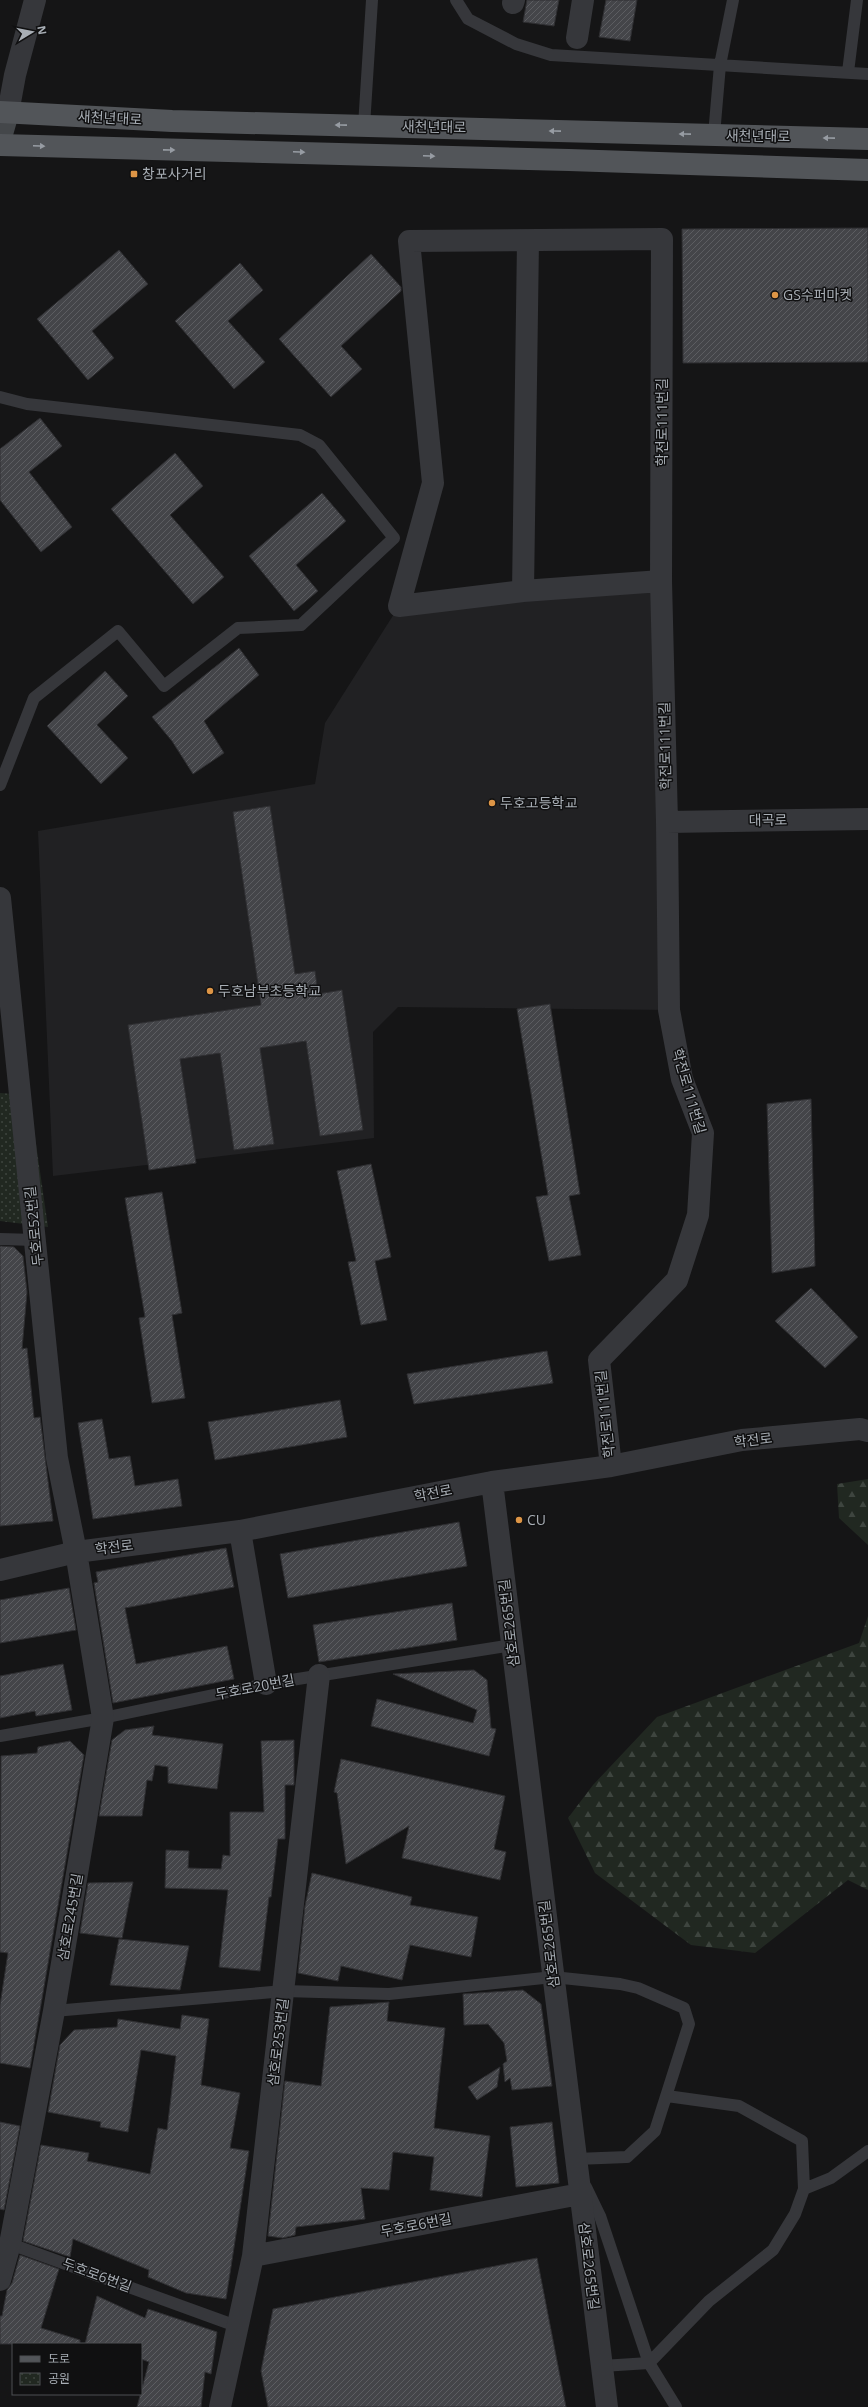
<svg xmlns="http://www.w3.org/2000/svg" width="868" height="2407" viewBox="0 0 868 2407" font-family="'Open Sans','Noto Sans KR',sans-serif">
	<style>
		.built { fill: #212123 }
		.forest { fill: url(#forest-firs) }
		.park { fill: url(#park-dots) }
		.building { fill: url(#building-hatch); stroke: #2f2f32 }
		.lines { fill: none; stroke-linecap: round; stroke-linejoin: round }
		.lane { stroke: #36373b; stroke-width: 12 }
		.street { stroke: #36373b; stroke-width: 22 }
		.secondary { stroke: #44474a; stroke-width: 22 }
		.primary { stroke: #525559; stroke-width: 22 }
		.oneway { fill: #979ca3 }
		.poi-dot { fill: #dd9546; stroke: #101011; stroke-width: 1.5 }
		.labels { text-anchor: middle; stroke-width: 3; stroke-linejoin: round; paint-order: stroke }
		.street-label { font-size: 14px; fill: #a8aeb5; stroke: #101011 }
		.poi-label { font-size: 14px; fill: #a8aeb5; stroke: #101011; text-anchor: start }
	</style>
	<defs>
		<pattern id="forest-firs" width="22" height="20" patternUnits="userSpaceOnUse"><rect width="22" height="20" fill="#212821"/><path d="M5 1l3.5 6h-7zM16 11l3.5 6h-7z" fill="#3e453f"/></pattern>
		<pattern id="park-dots" width="8" height="8" patternUnits="userSpaceOnUse"><rect width="8" height="8" fill="#212821"/><path d="M2 2h.1M6 6h.1" fill="none" stroke="#3e453f" stroke-width="1.8" stroke-linecap="round"/></pattern>
		<pattern id="building-hatch" width="6" height="6" patternUnits="userSpaceOnUse"><rect width="6" height="6" fill="#444549"/><path d="M-1 1l2-2M0 6l6-6M5 7l2-2" fill="none" stroke="#5c5d61"/></pattern>
	</defs>
	<rect width="100%" height="100%" fill="#151516"/>
	<path class="built" d="M661,581L669,1010L398,1007L373,1032L374,1138L53,1176L38,831L315,784L325,723L399,606Z"/>
	<path class="forest" d="M868,1479V1545L839,1518L837,1484Z
		M868,1616V1890L848,1880L755,1953L691,1945L595,1873L568,1818L593,1785L657,1717L859,1643Z"/>
	<path class="park" d="M0,1093L29,1095L48,1227L0,1221Z"/>
	<path class="building" d="M527,0H559L554,26L523,22Z
		M606,0H637L630,41L599,37Z
		M868,228V362L683,363L682,229Z
		M119,250L148,284L92,331L114,358L88,380L37,319Z
		M371,254L401,287V291L341,346L362,369L331,397L279,339Z
		M240,263L263,290L228,321L265,362L234,389L175,321Z
		M40,418L62,446L29,472L72,527L41,552L0,500V449Z
		M175,453L203,486L170,515L224,577L193,604L111,509Z
		M322,493L346,521L296,565L318,591L294,611L249,556Z
		M239,648L259,675L204,721L224,753L193,774L172,741L152,717Z
		M105,671L128,696L97,725L128,758L101,784L47,726Z
		M270,806L295,974L315,971L318,994L342,990L363,1130L320,1136L306,1041L260,1048L274,1144L234,1150L220,1053L180,1059L196,1163L149,1170L128,1025L261,1005L233,812Z
		M550,1004L580,1194L569,1196L581,1255L549,1261L536,1197L548,1195L517,1009Z
		M811,1099L815,1266L772,1273L767,1104Z
		M371,1164L391,1257L375,1261L387,1320L361,1325L348,1262L356,1261L337,1171Z
		M162,1192L182,1313L172,1315L185,1398L152,1403L139,1318L145,1317L125,1198Z
		M0,1246L14,1247L23,1256L27,1292L22,1349L27,1348L34,1418L40,1417L53,1521L0,1526Z
		M811,1288L858,1337L825,1368L775,1321Z
		M547,1351L553,1383L414,1404L407,1374Z
		M340,1400L347,1437L215,1460L208,1422Z
		M102,1419L109,1459L130,1456L135,1486L178,1479L182,1506L93,1519L78,1423Z
		M459,1522L467,1566L288,1598L280,1554Z
		M226,1548L234,1587L125,1608L136,1664L227,1646L234,1679L113,1703L94,1583L98,1582L96,1572Z
		M69,1588L76,1630L0,1643V1600Z
		M452,1603L457,1640L319,1662L313,1625Z
		M63,1664L72,1710L36,1716L35,1711L0,1718V1676Z
		M474,1670L487,1680L491,1728L496,1729L489,1756L371,1726L377,1699L473,1723L477,1710L393,1674Z
		M154,1726L152,1735L223,1744L217,1789L168,1783V1767L155,1765L152,1781L147,1780L142,1816H99L112,1740L125,1730Z
		M294,1740V1785H285V1839H278L271,1897H269L260,1971L219,1967L228,1890L165,1888L166,1850L189,1851L188,1868L221,1869L223,1855L230,1856V1812H264L261,1741Z
		M70,1741L84,1755L30,2068L0,2063V2005L8,1953L0,1952L1,1756L37,1753L38,1747Z
		M341,1759L505,1796L494,1849L506,1852L500,1880L402,1858L409,1826L346,1864L337,1793L334,1792Z
		M312,1873L412,1897L410,1905L478,1917L471,1957L410,1945L402,1980L341,1966L338,1981L298,1973L305,1906Z
		M133,1882L122,1938L80,1933L88,1883Z
		M119,1939L189,1946L180,1990L110,1985Z
		M523,1990L541,2004L552,2086L512,2090L510,2078L505,2082L503,2064L507,2061L504,2043L488,2024L464,2025L463,1994Z
		M389,2002L387,2021L445,2028L434,2128L490,2136L482,2197L430,2190L434,2157L393,2152L389,2190L361,2188L365,2219L296,2227L295,2235L283,2238L268,2236L285,2081L321,2086L330,2007Z
		M182,2015L209,2019L201,2085L240,2093L230,2148L249,2151L226,2299L186,2293L148,2277L149,2270L73,2239L70,2257L23,2241L41,2145L89,2153L87,2161L150,2174L158,2128L167,2130L176,2056L141,2050L128,2132L100,2127L101,2122L48,2112L60,2045L74,2030L117,2027L118,2019L180,2029Z
		M500,2067L497,2087L477,2100L468,2087Z
		M0,2122L20,2126L4,2210L0,2209Z
		M552,2122L559,2183L516,2187L510,2127Z
		M20,2255L59,2269L41,2328L80,2340V2344H0V2316H2L7,2290L12,2283Z
		M537,2258L566,2407H268L261,2371L273,2309Z
		M97,2296L145,2318L148,2309L217,2332L211,2374L205,2372L201,2407H137L149,2362L141,2359V2344H85Z"/>
	<g class="lines">
		<path class="lane" d="M456,0L468,19L516,44L551,55L868,74
			M848,72L857,0
			M364,126L372,0
			M714,135L720,65L733,0
			M0,397L27,404L300,435L319,445L394,538L301,625L238,628L164,686L118,631L34,698L0,785
			M0,1239L35,1240
			M0,1736L103,1718L266,1684L512,1645
			M54,2011L284,1991L389,1994L553,1977L620,1984L638,1988L684,2008L689,2024L655,2131L627,2157L576,2159L578,2164
			M586,2187L600,2216L649,2363L676,2407
			M804,2189L831,2178L868,2151
			M5,2242L239,2327
			M602,2366L649,2363L709,2301L773,2250L795,2214L804,2189L802,2141L739,2106L667,2096"/>
		<path class="street" d="M513,3L514,0
			M577,38L583,0
			M8,113L15,75L35,0
			M523,591L528,241
			M667,822L868,819
			M0,898L57,1458L76,1552L103,1718L54,2011L10,2244L0,2280
			M611,1466L599,1360L677,1280L698,1215L703,1133L682,1079L669,1010L667,822L661,581L662,239L409,241L433,483L399,606L523,591L661,581
			M492,1482L607,2407
			M240,1531L266,1684
			M0,1570L76,1552L240,1531L492,1482L611,1466L742,1440L860,1429L868,1431
			M253,2256L580,2194
			M220,2407L253,2256L319,1675"/>
		<path class="secondary" d="M0,141L8,113"/>
		<path class="primary" d="M0,112L172,121L868,139
			M0,145L569,160L868,170"/>
	</g>
	<defs><path id="oneway-solid" d="M-6-.8H1V-3.2L6.5 0L1 3.2V.8H-6Z"/></defs>
	<g class="oneway">
		<use href="#oneway-solid" transform="translate(341 125) rotate(-179)"/>
		<use href="#oneway-solid" transform="translate(555 131) rotate(-179)"/>
		<use href="#oneway-solid" transform="translate(685 134) rotate(-179)"/>
		<use href="#oneway-solid" transform="translate(829 138) rotate(-179)"/>
		<use href="#oneway-solid" transform="translate(39 146) rotate(2)"/>
		<use href="#oneway-solid" transform="translate(169 150) rotate(1)"/>
		<use href="#oneway-solid" transform="translate(299 152) rotate(2)"/>
		<use href="#oneway-solid" transform="translate(429 156) rotate(2)"/>
	</g>
	<g class="poi-dot">
		<rect x="130" y="170" width="8" height="8" rx="2"/>
		<circle cx="775" cy="295" r="4"/>
		<circle cx="492" cy="803" r="4"/>
		<circle cx="210" cy="991" r="4"/>
		<circle cx="519" cy="1520" r="4"/>
	</g>
	<g class="labels">
		<g class="street-label">
			<text transform="translate(110 118) rotate(3)" y="5">새천년대로</text>
			<text transform="translate(434 127) rotate(1)" y="5">새천년대로</text>
			<text transform="translate(758 136) rotate(1)" y="5">새천년대로</text>
			<text transform="translate(662 422) rotate(-90)" y="5">학전로111번길</text>
			<text transform="translate(665 746) rotate(-91)" y="5">학전로111번길</text>
			<text transform="translate(768 820) rotate(-1)" y="5">대곡로</text>
			<text transform="translate(689 1091) rotate(74)" y="5">학전로111번길</text>
			<text transform="translate(34 1226) rotate(-96)" y="5">두호로52번길</text>
			<text transform="translate(605 1414) rotate(-96)" y="5">학전로111번길</text>
			<text transform="translate(753 1440) rotate(-7)" y="5">학전로</text>
			<text transform="translate(433 1493) rotate(-11)" y="5">학전로</text>
			<text transform="translate(114 1547) rotate(-7)" y="5">학전로</text>
			<text transform="translate(509 1623) rotate(-97)" y="5">삼호로265번길</text>
			<text transform="translate(255 1687) rotate(-11)" y="5">두호로20번길</text>
			<text transform="translate(70 1917) rotate(-80)" y="5">삼호로245번길</text>
			<text transform="translate(549 1944) rotate(-97)" y="5">삼호로265번길</text>
			<text transform="translate(278 2042) rotate(-83)" y="5">삼호로253번길</text>
			<text transform="translate(416 2225) rotate(-11)" y="5">두호로6번길</text>
			<text transform="translate(589 2266) rotate(83)" y="5">삼호로265번길</text>
			<text transform="translate(97 2275) rotate(20)" y="5">두호로6번길</text>
		</g>
		<g class="poi-label">
			<text x="142" y="179">창포사거리</text>
			<text x="783" y="300">GS수퍼마켓</text>
			<text x="500" y="808">두호고등학교</text>
			<text x="218" y="996">두호남부초등학교</text>
			<text x="527" y="1525">CU</text>
		</g>
	</g>
	<rect x="12" y="2343" width="130" height="52" fill="#101011" stroke="#4d4f53"/>
	<rect x="20" y="2356" width="20" height="6" fill="#525559" stroke="#4d4f53"/>
	<text x="48" y="2363" font-size="12" fill="#a8aeb5">도로</text>
	<rect x="20" y="2373" width="20" height="12" fill="url(#park-dots)" stroke="#4d4f53"/>
	<text x="48" y="2383" font-size="12" fill="#a8aeb5">공원</text>
	<g transform="translate(32 32) rotate(80)" stroke="#101011" stroke-width="3" paint-order="stroke">
	<path d="M0-3L7 15L0 10L-7 15Z" fill="#a8aeb5"/>
	<text y="-6" font-size="11" font-weight="bold" text-anchor="middle" fill="#a8aeb5">N</text>
	</g>
</svg>
